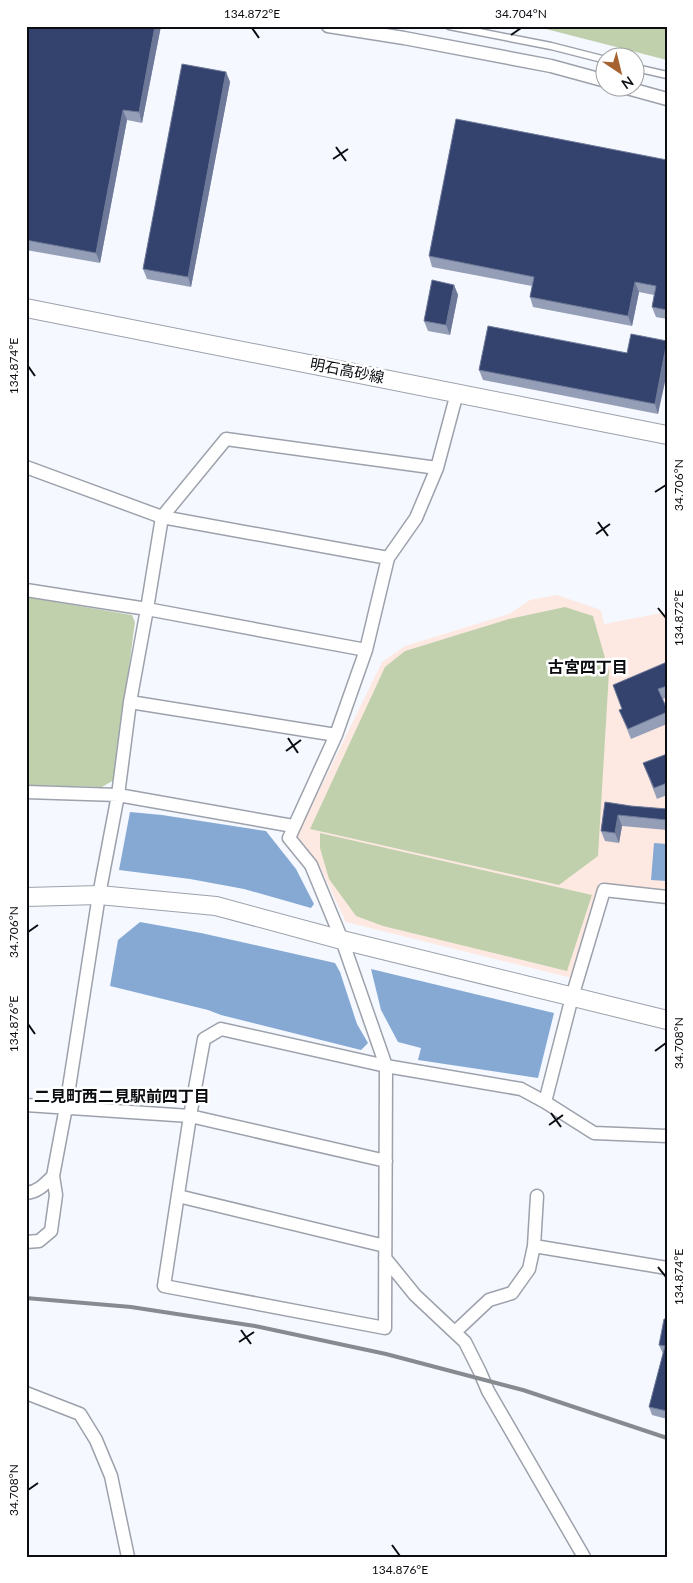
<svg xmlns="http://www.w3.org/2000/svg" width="693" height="1583" viewBox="0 0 693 1583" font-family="Lato,'Noto Sans JP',sans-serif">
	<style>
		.education { fill: #fde9e1 }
		.green { fill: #c0d0ac }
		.water { fill: #86a9d4 }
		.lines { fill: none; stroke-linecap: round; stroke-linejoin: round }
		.lane-casing { stroke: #9ca1ab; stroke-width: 9 }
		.street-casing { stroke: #9ca1ab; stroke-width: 15 }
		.secondary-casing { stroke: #9ca1ab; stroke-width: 20 }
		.lane { stroke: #fff; stroke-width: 6 }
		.street { stroke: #fff; stroke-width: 12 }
		.secondary { stroke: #fff; stroke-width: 18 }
		.rail { stroke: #878a8f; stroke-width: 4 }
		.wall { fill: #949eb6 }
		.shaded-wall { fill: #6e7999 }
		.building { fill: #34436d; stroke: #6e7999 }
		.ticks { fill: none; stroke: #0b0d11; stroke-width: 2 }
		.labels { text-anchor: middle; stroke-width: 5; stroke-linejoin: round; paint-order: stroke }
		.street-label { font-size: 15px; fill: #0b0d11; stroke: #fff }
		.neighbourhood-label { font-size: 16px; font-weight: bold; fill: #0b0d11; stroke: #fff }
		.neatline { fill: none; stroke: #0b0d11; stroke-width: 2 }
		.ticks-label { font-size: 12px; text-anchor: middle; fill: #0b0d11 }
	</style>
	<rect width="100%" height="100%" fill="#f5f8ff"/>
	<path class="education" d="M557,595L601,610L604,624L667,612V891L600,886L572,978L346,922L319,865L297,836L382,662L405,646L509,614L530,600Z"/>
	<path class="green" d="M531,26H667V60L542,28Z
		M26,597L132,615L135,622L114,780L102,787L26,785Z
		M565,607L593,616L609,672L598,856L559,885L310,829L385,667L405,651L509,619Z
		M320,833L592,895L567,971L383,926L356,916L329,879L320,848Z"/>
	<path class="water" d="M130,812L162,815L266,831L296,869L314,904L311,908L244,889L190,879L119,870Z
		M654,843L667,844V881L651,880Z
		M140,922L201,933L335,963L340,972L357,1024L368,1043L361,1050L221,1015L208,1010L110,986L118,940Z
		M371,969L554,1013L538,1078L418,1060L421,1048L398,1042L381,1010Z"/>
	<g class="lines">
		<defs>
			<path id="lane" d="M449,26L551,46L606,60
				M636,68L667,75"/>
			<path id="street" d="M328,26L404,38L551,66L606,81
				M627,88L667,99
				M457,393L437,468L416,518L388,558L366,650L336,735L289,838L311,865L342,940L386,1066L385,1328L164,1286L190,1116L204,1039L221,1029L386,1066L521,1089L545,1102L572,997L604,890L667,897
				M26,467L162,517L388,558
				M26,590L147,609L366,650
				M130,702L336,735
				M26,792L118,795L293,826
				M545,1102L594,1133L667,1136
				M26,1105L190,1116L386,1161
				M26,1193C38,1192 45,1184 53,1176
				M178,1196L385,1246
				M26,1242L39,1241L51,1231L56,1195L53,1176L66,1107L99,895L118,795L130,702L147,609L162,517L226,439L437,468
				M534,1246L667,1268
				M385,1258L415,1295L465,1342L480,1372L488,1391L584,1557
				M455,1332L489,1300L512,1293L529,1269L534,1246L537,1196
				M26,1393L80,1414L96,1440L111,1476L128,1557"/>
			<path id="secondary" d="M26,308L667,435
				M26,897L99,895L216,906L342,940L667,1020"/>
		</defs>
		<use href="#lane" class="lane-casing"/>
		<use href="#street" class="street-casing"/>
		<use href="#secondary" class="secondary-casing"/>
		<use href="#lane" class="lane"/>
		<use href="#street" class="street"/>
		<use href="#secondary" class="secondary"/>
		<path class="rail" d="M26,1298L131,1307L255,1326L386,1354L523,1390L667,1438"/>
	</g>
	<path class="wall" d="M26,26H161L142,123L127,120L100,263L26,250Z
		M226,72L230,82L191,287L147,279L143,269Z
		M667,160V319L656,317L652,307L654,295L639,292L632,326L533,307L530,297L532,286L432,267L429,256Z
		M454,285L458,295L450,335L428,331L424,321Z
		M667,341L658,414L483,380L479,370L627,353Z
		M667,662V697L663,699L667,709V724L631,739L619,710L622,709Z
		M667,754V795L657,799L643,763Z
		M605,802L631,806L667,809V830L622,826L619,843L605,841L601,831Z
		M667,1319V1419L652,1415L649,1407L663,1354L659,1345Z"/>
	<path class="shaded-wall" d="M155,26H161L142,123L139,112Z
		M226,72L230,82L191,287L188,277Z
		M123,110L127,120L100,263L96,253Z
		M635,282L639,292L632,326L628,316Z
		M454,285L458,295L450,335L446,325Z
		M667,344V373L658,414L655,404Z
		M618,815L622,826L619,843L615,833Z"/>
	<path class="building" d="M26,26H155L139,112L123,110L96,253L26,240Z
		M182,64L226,72L188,277L143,269Z
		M456,119L667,160V310L652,307L656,286L635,282L628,316L530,297L534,277L429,256Z
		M432,280L454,285L446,325L424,321Z
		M488,326L627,353L631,334L667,341L655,404L479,370Z
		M667,662V686L658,689L667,709V712L628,729L619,710L622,709L613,685Z
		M667,754V783L654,788L643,763Z
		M605,802L631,806L667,809V820L618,815L615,833L601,831Z
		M664,1319H667V1411L649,1407L665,1346L659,1345Z"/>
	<path class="ticks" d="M252,28L259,38M511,35L521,28M336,147L346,161M333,159L348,149M28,366L35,376M655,492L666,485M598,522L608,536M596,534L610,524M658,608L666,618M288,738L298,753M286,751L301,740M28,932L38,925M28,1024L35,1034M655,1051L666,1043M551,1113L561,1127M549,1125L563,1115M658,1267L666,1277M241,1330L251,1344M239,1342L254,1332M28,1490L38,1483M392,1545L400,1556"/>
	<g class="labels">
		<g class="street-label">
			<text transform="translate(347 371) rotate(11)" y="5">明石高砂線</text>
		</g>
		<g class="neighbourhood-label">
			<text x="588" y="673">古宮四丁目</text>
			<text x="122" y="1102">二見町西二見駅前四丁目</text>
		</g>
	</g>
	<rect width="693" height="1583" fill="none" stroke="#ffffff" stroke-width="55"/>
	<g transform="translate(620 72) rotate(145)"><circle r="24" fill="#ffffff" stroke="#9d9ea0"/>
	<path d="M0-4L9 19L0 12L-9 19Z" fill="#a66331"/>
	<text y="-8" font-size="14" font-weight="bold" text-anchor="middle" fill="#0b0d11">N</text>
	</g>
	<rect x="28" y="28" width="638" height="1528" class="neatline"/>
	<g class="ticks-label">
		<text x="252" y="18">134.872°E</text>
		<text x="521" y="18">34.704°N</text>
		<text transform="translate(14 366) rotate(-90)" y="4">134.874°E</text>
		<text transform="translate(679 485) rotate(-90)" y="4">34.706°N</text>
		<text transform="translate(679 618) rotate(-90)" y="4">134.872°E</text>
		<text transform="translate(14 932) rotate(-90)" y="4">34.706°N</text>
		<text transform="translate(14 1024) rotate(-90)" y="4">134.876°E</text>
		<text transform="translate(679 1043) rotate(-90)" y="4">34.708°N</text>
		<text transform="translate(679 1277) rotate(-90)" y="4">134.874°E</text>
		<text transform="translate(14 1490) rotate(-90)" y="4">34.708°N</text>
		<text x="400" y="1574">134.876°E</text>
	</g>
</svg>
